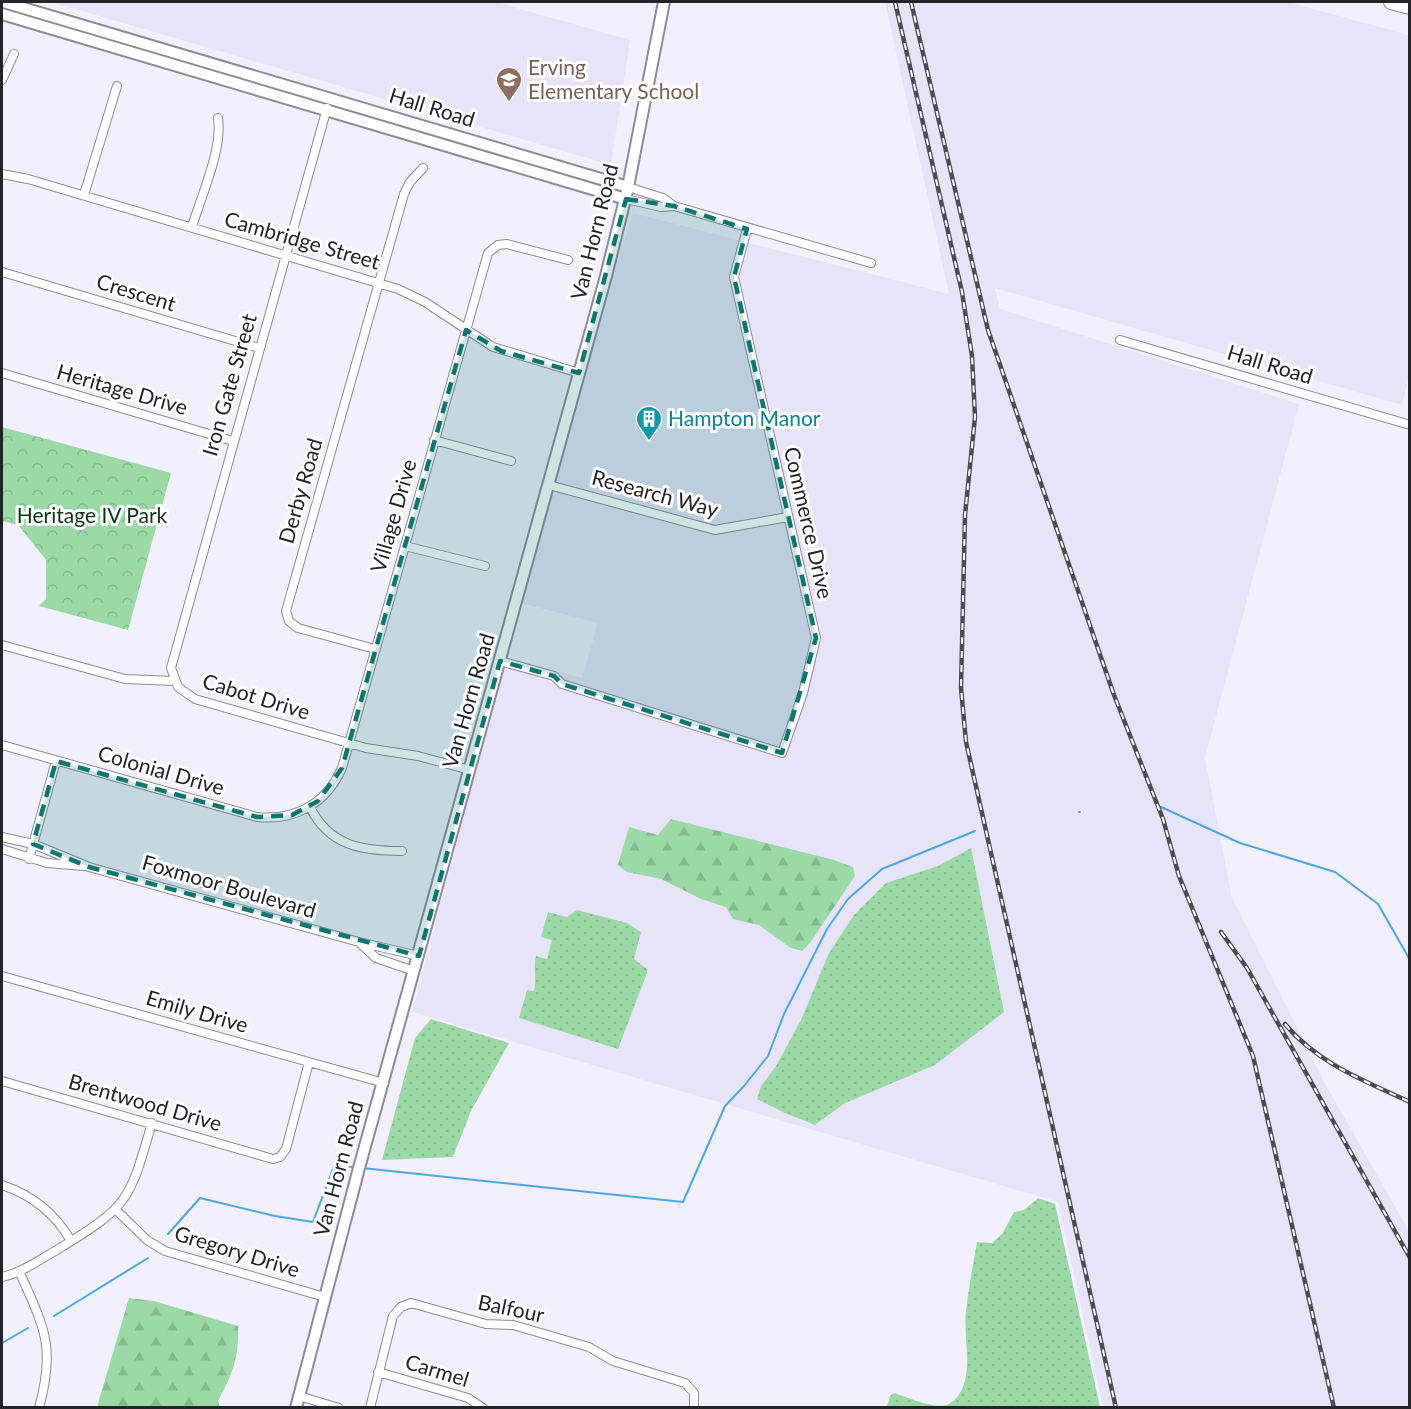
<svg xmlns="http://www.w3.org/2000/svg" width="1411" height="1409" viewBox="0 0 1411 1409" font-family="Lato,sans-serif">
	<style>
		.built { fill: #e8e4f8 }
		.grass { fill: url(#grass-dots) }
		.forest { fill: url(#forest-firs) }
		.park { fill: url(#park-crowns) }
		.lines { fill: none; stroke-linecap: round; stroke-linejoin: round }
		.stream { stroke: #4ba8e4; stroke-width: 2 }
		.street-casing { stroke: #8e8b97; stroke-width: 10 }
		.secondary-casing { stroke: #8e8b97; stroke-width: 14 }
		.highway-casing { stroke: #8e8b97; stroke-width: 16 }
		.street { stroke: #fff; stroke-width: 8 }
		.secondary { stroke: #fff; stroke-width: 10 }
		.highway { stroke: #fff; stroke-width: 14 }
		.rail-casing { stroke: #4d4c52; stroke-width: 4.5 }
		.rail { stroke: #fff; stroke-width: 2; stroke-dasharray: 7; stroke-linecap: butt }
		.marked { fill: #0f766e; fill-opacity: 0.2; stroke: #0f766e; stroke-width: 4.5; stroke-dasharray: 12 8; stroke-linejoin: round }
		.labels { text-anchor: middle; stroke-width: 6; stroke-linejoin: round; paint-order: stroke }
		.education-label { font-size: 21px; fill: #785e54; stroke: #fff; text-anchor: start }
		.street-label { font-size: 21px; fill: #242328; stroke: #fff }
		.culture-label { font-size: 21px; fill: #0d838f; stroke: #fff; text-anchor: start }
		.park-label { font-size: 21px; fill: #0f3319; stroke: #fff }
	</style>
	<defs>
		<pattern id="grass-dots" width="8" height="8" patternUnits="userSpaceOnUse" patternTransform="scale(1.5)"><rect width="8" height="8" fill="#9bd9a7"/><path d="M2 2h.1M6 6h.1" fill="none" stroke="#85ba90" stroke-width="1.8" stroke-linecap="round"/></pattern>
		<pattern id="forest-firs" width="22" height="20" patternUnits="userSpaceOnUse" patternTransform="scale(1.5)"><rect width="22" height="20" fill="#9bd9a7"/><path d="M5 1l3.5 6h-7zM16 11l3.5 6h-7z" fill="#85ba90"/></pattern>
		<pattern id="park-crowns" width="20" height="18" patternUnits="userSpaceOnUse" patternTransform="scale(1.5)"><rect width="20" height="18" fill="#9bd9a7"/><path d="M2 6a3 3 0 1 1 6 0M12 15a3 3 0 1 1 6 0" fill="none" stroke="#85ba90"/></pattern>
	</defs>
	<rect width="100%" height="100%" fill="#f3f0fd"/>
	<path class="built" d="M51,2H496L630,40L611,165Z
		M885,2H1288L1409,35L1410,372L1402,405L995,288L1000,309L1299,404L1205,758L1232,898L1322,1078L1409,1231V1407H1103L1058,1202L412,1012L506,657L582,678L598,623L521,603L606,299L633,213L949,294Z"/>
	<path class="grass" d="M971,848L1004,1012L935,1065L845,1103L815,1125L785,1113L757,1099L761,1086L776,1066L801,1020L829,953L854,915L886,883L938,866Z
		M577,910L627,923L641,932L634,959L647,969V973L618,1049L519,1018L527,990L534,991C537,978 533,968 536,956L547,959L552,940L541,937L548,912L567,917Z
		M431,1019L509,1043L471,1111L453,1157L382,1160L415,1038Z
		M1038,1198L1055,1204L1100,1407H887L890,1396L894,1393C907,1397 933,1409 947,1405C979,1389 962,1337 966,1310C969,1287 973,1264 977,1242L992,1243L1002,1234L1014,1212L1024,1210Z"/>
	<path class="forest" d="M671,819L834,860L853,867L855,876L810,943L802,951L791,948L759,925L733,919L726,907L701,899L661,879L627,872L618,865L629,827L658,835Z
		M129,1298L154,1301L238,1326C239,1358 233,1373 218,1401L220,1407H97Z"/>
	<path class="park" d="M2,427L171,473L128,630L39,606L46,599V560L18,525L2,521Z"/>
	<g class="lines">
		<path class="stream" d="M1161,807L1240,843L1335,872L1378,904L1410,960
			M1079,812H1080
			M362,1168L683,1202L725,1106L744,1086L768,1056L784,1014L827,929L848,899L882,869L975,831
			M168,1234L200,1198L275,1216L313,1222L334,1166L353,1167
			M54,1316L148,1258
			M2,1343L28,1328"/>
		<defs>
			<path id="street" d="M2,80L14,54
				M327,108L171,668L178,687L195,699L366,748L418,756L470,770
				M2,174L28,179L398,289L425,302L493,347L579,373
				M628,187L663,198L674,206L871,263
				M84,195L117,86
				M626,199L661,207L674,206
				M192,227C201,196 223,149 218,118
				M2,272L259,348
				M1120,340L1410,425
				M2,373L233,441
				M434,440L511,461
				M549,485L715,530L788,517
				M405,546L485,566
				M2,645L125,679L175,681
				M375,649L298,628L289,621L286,611L404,194L410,182L423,168
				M500,661L554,676L562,684L782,753L803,693L816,638L734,277L747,229
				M2,745L257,817C295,821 326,804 342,768L488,253L498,245L507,244L568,260
				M310,807C329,846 362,851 402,851
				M2,837L33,844L89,867L359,942L419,956
				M2,849L47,863L84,866
				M29,859L56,761
				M360,943L376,958L414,971
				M2,976L384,1083
				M2,1081L273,1159L280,1157L286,1149L309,1062
				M2,1185C32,1195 55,1213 71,1241
				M116,1210L147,1240L165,1251L325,1297
				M19,1271C44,1327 56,1346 39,1408
				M2,1277C23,1272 41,1259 60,1248C130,1205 129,1201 152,1123
				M378,1372L468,1398L483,1408
				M299,1396L339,1408
				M370,1408L393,1316L401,1307L411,1303L486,1324L513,1325L589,1347L613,1361L685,1383L694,1393V1408"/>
			<path id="secondary" d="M3,2L628,187
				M2,14L626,199
				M296,1408L359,1168L606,276L628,187L664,2"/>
			<path id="highway" d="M1391,2L1410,7"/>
		</defs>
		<use href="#street" class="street-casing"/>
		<use href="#secondary" class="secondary-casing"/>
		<use href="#highway" class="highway-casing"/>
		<use href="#street" class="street"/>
		<use href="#secondary" class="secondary"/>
		<use href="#highway" class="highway"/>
		<defs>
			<path id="rail" d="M895,2L962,292L972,356L975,417L965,515L961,688L966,742L1116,1408
				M911,2L988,330L1114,695L1163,819L1179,876L1253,1056L1334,1408
				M1221,932L1247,968L1410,1258
				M1285,1024C1317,1063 1365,1081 1410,1102"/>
		</defs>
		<use href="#rail" class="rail-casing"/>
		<use href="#rail" class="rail"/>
	</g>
	<path class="marked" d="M626,199L674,206L747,229L734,277L816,638L782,753L562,684L554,676L500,661L419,956L89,867L33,844L56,761L257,817L292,815L318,801L342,768L466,330L501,351L579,373Z"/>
	<defs>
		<symbol id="school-pin" viewBox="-11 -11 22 30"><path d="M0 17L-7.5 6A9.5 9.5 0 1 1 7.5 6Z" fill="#8d6e63" stroke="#fff"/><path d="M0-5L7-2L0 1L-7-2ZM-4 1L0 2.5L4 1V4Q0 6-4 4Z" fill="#fff"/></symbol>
		<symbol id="building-pin" viewBox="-11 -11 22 30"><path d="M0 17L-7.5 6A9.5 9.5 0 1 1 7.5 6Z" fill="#0f9aa8" stroke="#fff"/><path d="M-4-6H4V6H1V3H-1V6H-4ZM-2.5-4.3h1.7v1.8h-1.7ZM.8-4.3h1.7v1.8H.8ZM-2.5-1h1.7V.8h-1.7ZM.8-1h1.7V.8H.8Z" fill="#fff"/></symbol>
	</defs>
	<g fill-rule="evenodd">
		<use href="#school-pin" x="494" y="65" width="30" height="40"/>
		<use href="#building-pin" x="634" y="404" width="30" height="40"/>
	</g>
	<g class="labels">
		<g class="education-label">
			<text x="528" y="75">Erving<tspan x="528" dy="24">Elementary School</tspan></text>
		</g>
		<g class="street-label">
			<text transform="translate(432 108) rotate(17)" y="7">Hall Road</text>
			<text transform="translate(595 232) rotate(-76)" y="7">Van Horn Road</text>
			<text transform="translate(302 241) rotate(16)" y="7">Cambridge Street</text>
			<text transform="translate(136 293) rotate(17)" y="7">Crescent</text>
			<text transform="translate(1270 365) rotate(17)" y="7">Hall Road</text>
			<text transform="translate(230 385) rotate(-74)" y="7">Iron Gate Street</text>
			<text transform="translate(122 390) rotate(16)" y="7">Heritage Drive</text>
			<text transform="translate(301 491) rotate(-74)" y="7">Derby Road</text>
			<text transform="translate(655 494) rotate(15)" y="7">Research Way</text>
			<text transform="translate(394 516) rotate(-74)" y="7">Village Drive</text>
			<text transform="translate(808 523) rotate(77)" y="7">Commerce Drive</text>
			<text transform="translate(256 697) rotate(17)" y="7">Cabot Drive</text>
			<text transform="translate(469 701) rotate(-74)" y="7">Van Horn Road</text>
			<text transform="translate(161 771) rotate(16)" y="7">Colonial Drive</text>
			<text transform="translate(229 887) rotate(16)" y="7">Foxmoor Boulevard</text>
			<text transform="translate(197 1012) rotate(16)" y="7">Emily Drive</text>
			<text transform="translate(145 1103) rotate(16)" y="7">Brentwood Drive</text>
			<text transform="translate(339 1169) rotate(-75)" y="7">Van Horn Road</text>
			<text transform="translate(237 1252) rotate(17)" y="7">Gregory Drive</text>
			<text transform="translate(511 1309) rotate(12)" y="7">Balfour</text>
			<text transform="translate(437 1371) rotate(17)" y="7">Carmel</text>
		</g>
		<g class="culture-label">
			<text x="668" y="426">Hampton Manor</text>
		</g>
		<g class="park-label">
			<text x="92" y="523">Heritage IV Park</text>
		</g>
	</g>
	<rect width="1411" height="1409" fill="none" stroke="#242328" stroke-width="6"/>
</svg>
